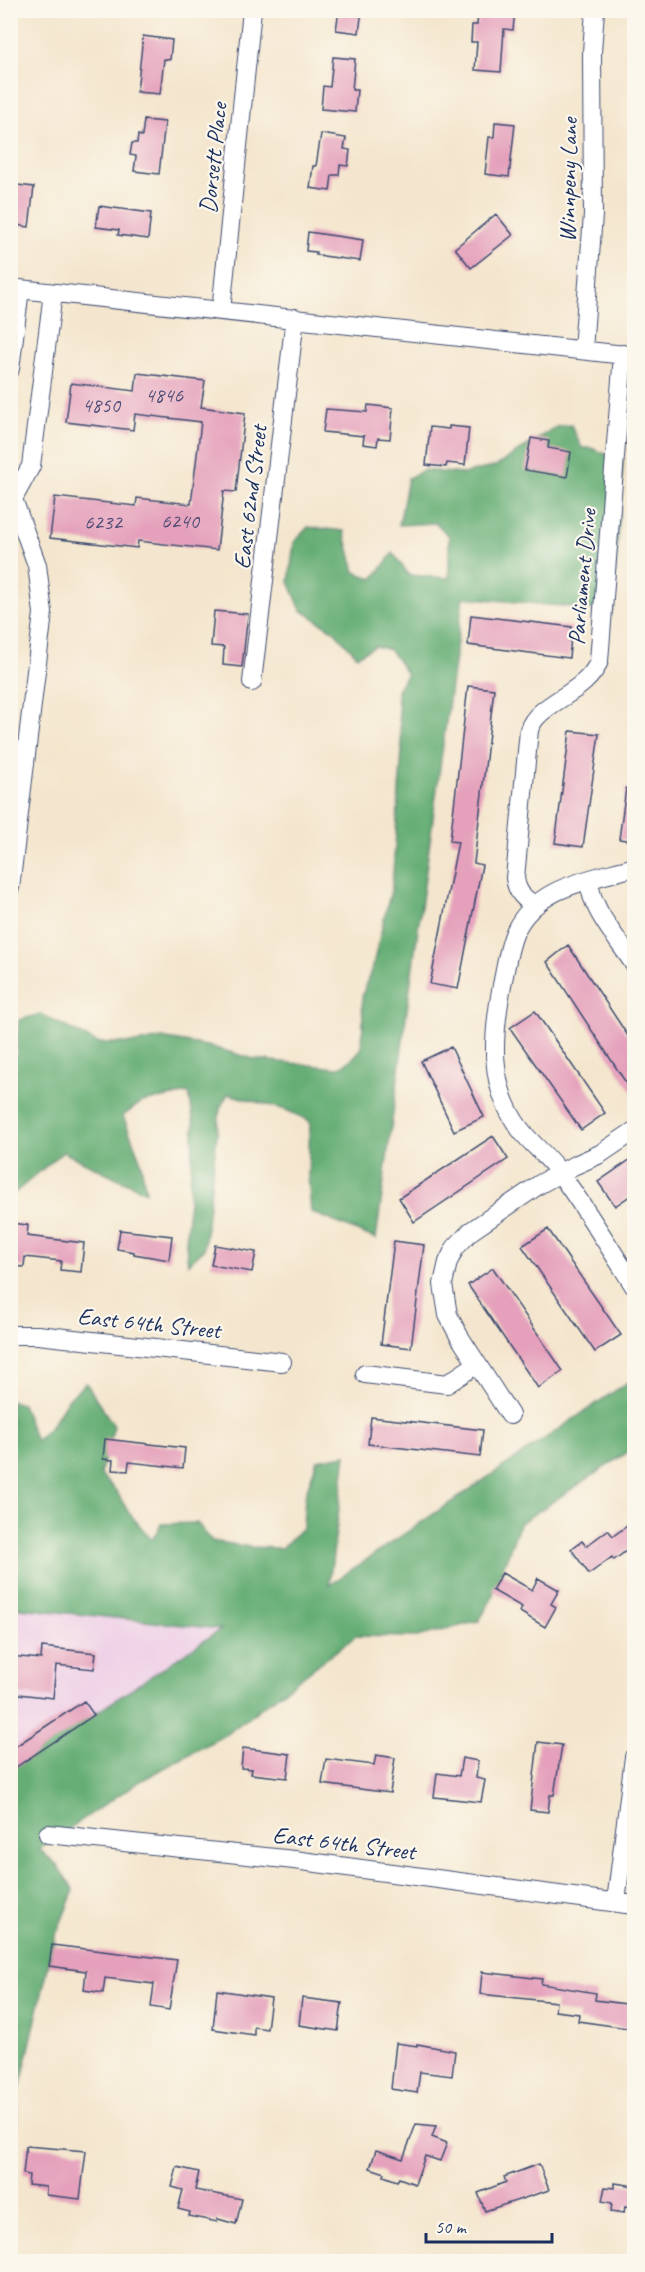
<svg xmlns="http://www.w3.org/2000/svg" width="645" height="2272" viewBox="0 0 645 2272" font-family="Caveat,sans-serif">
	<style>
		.built { fill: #efd0e7 }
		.forest { fill: #65ad74; stroke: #406e69; stroke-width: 1.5 }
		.building { fill: #e5a1bc }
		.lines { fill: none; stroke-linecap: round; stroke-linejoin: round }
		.minor-casing { stroke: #3c4a6f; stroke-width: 20 }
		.minor { stroke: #fff; stroke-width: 18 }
		.labels { text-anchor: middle; stroke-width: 4.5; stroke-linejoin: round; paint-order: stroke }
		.number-label { font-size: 21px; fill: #4e4c76 }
		.street-label { font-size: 24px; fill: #1b2f5e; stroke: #fbf7ec }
	</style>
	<rect width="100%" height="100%" fill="#fbf7ec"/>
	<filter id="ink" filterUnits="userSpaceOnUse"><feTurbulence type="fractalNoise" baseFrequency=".0167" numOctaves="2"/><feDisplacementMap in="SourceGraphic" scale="12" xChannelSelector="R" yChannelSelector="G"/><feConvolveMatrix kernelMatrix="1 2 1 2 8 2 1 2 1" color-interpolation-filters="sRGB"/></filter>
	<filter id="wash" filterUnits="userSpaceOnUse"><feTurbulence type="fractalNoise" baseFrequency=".008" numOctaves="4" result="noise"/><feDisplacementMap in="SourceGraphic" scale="24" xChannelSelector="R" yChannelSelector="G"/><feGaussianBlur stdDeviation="1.35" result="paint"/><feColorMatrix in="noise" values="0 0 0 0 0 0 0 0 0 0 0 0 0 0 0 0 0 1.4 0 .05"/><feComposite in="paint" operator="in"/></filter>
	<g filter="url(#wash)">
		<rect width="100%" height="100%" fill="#f4e6ce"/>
		<path class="built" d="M11,1607L221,1629L11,1770Z"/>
		<path class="forest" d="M571,425L582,448H591L623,461L613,611L463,597L376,1239L311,1212L308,1177L310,1121L286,1110L228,1094L220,1108L204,1249L188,1264L186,1243L194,1125L189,1093L142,1102L123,1116L140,1159L146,1192L63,1152L11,1196V1056L16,1057L19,1020L41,1014L97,1043H136L162,1038L212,1047L254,1059L338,1068L353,1058L361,1049L363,1024L362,996L373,965L392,886L402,751L397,690L407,674L390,650L375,646L357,656L334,631L301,610L289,582L294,542L308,527L344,531L355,572L373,579L393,553L409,575L449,578V536L436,523L399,525L408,478L424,470L463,474L496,466L556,427Z
			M634,1378V1448L520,1523L490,1602L479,1621L417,1637L356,1636L228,1733L137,1783L39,1849L57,1865L74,1890L55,1937L18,2097L11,2215V1770L221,1629L11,1607V1401L22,1404L36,1441L52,1425L68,1399L86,1383L114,1426L100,1474L117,1492L129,1513L152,1540L161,1524L197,1523L212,1541L250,1547L282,1548L303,1527L305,1496L317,1460L346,1455L329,1585Z"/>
		<g id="blocks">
			<path class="building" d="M339,10H362L359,33L336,30Z
				M478,10H515L513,30L504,29L501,72L475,70L477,42H471L472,25H477Z
				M143,36L172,40L170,60L164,59L160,94L137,92Z
				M333,57L355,59L352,90H357L355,112L321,109L323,86L330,87Z
				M144,120L165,122L159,174L134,171L136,156L130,155L132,143H137L138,135L142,136Z
				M495,122L515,124L509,177L485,174L489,137H494Z
				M321,134L346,138L344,149L350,150L348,166L340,165L339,175H332L330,191L310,188L313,166H316Z
				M17,185L34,187L29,227L10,224V201H15Z
				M99,206L151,213L148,239L118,235L119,230L96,227Z
				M496,214L513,235L471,268L455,248Z
				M308,232L363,240L360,261L316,255V252L306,251Z
				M137,373L205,381L201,407L245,413L236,492L224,491L217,550L138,541L137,548L50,538L55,497L136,506L137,498L191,504L201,422L135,414L133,430L66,422L71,383L135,391Z
				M368,405L393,408L390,439L378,438L377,446L363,444L364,436L323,432L326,409L367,412Z
				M449,426L469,428L465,465L447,463L446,467L426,465L430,427L449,429Z
				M531,438L549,441L548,448L571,452L567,477L525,470Z
				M214,611L248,614L242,667L223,665L224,647L211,646Z
				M471,615L572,627L569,658L468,645Z
				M468,686L494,689L474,863L482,865L458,989L430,984L458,842L450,841Z
				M570,731L599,734L583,847L555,843Z
				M626,788L634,789V841L619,839Z
				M568,945L634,1045V1095L547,962Z
				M535,1011L605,1113L581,1130L510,1028Z
				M451,1047L484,1117L454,1131L421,1061Z
				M493,1136L508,1159L414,1222L399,1198Z
				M634,1157V1193L615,1206L598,1182Z
				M10,1223L28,1225L27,1236L84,1243L81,1272L60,1270L61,1261L25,1257L24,1267L10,1266Z
				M548,1229L621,1335L595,1352L522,1246Z
				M120,1230L172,1236L169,1260L134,1254V1252L117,1249Z
				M394,1241L424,1245L411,1348L381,1344Z
				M215,1245L256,1252L252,1272L211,1265Z
				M493,1268L563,1371L538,1388L468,1285Z
				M371,1417L483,1430L480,1457L368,1444Z
				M105,1439L185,1448L183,1468L129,1462L128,1471L112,1470L113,1460L103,1459Z
				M634,1521V1545L614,1560L612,1557L589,1574L571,1549L582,1541L586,1546L608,1530L613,1536Z
				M502,1573L532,1590L538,1578L559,1590L551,1604L556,1607L545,1627L520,1612L522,1607L492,1590Z
				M42,1647L96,1653L94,1669L56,1665L53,1698L10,1693V1656L41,1659Z
				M84,1701L94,1715L10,1771V1750Z
				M538,1742L562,1745L554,1795H550L548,1812L530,1810Z
				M243,1748L290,1754L287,1778L251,1774L252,1769L241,1768Z
				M376,1755L395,1758L390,1793L322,1784L326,1759L374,1765Z
				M462,1758L478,1761L476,1778L485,1780L481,1802L434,1797L437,1773L459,1776Z
				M52,1945L177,1960L169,2010L151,2007L154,1984L105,1978L103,1993L84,1990L86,1971L49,1966Z
				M482,1972L542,1979L541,1984L596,1993L595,2000L634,2005V2029L578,2021L579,2014L555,2011L556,2002L480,1994Z
				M217,1990L271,1998L267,2029L254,2027V2035L213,2029Z
				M302,1998L342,2003L338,2031L299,2025Z
				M396,2043L417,2046V2044L455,2051L452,2076L420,2072L417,2093L391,2089Z
				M416,2124L436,2126L432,2137L447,2143L440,2161L425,2156L415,2184L399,2178L397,2181L384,2176L385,2173L370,2168L376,2150L403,2159Z
				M26,2146L86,2151L80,2199L46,2195V2187L28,2185L29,2175L23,2174Z
				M539,2164L549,2190L485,2211L478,2193L506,2182L504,2177Z
				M177,2167L199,2172L195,2190L242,2199L236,2224L218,2219L217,2222L189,2216L190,2212L178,2209L183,2190L172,2187Z
				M615,2183L634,2186V2208L625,2206L624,2213L611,2211L612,2203L602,2201L605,2187L615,2188Z"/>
		</g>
	</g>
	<g filter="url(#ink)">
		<use href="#blocks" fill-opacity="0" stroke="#3c4a6f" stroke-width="1.5"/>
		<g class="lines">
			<defs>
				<path id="minor" d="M10,288L634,356
					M221,311L252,10
					M583,350L593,215L592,52L595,10
					M10,369L20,289
					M10,492L13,499L31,466L53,293
					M10,500L13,499L37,565L43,613L10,888
					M252,682L295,318
					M634,867C591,880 536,886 515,932C508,948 506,967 502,985C493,1034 487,1085 520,1129C531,1144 548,1156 559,1172C586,1209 610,1248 634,1286
					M590,880C587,905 621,943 634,964
					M536,905C523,899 517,892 515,878L529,730C537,702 587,694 599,661L623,354
					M10,1335H38L282,1362
					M365,1374L447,1384L477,1364
					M510,1415L459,1336L448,1315L443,1284L448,1262L455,1248L471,1231L540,1184L573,1166L600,1154L634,1131
					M48,1834L294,1860L634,1905
					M616,1902L634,1757"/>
			</defs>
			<use href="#minor" class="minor-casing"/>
			<use href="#minor" class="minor"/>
		</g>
	</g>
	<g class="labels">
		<g class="number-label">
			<text x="164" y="402">4846</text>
			<text x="101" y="412">4850</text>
			<text x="180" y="528">6240</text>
			<text x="103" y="529">6232</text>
		</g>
		<g class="street-label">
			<text transform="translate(213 158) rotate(-84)" y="8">Dorsett Place</text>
			<text transform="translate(568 180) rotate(-89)" y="8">Winnpeny Lane</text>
			<text transform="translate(250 497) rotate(-83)" y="8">East 62nd Street</text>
			<text transform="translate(582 577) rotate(-85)" y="8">Parliament Drive</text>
			<text transform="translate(149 1323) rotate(6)" y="8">East 64th Street</text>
			<text transform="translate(344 1843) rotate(7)" y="8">East 64th Street</text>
		</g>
	</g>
	<rect width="645" height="2272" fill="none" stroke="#fbf7ec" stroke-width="36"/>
	<path d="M426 2233v9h126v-9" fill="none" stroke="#1b2f5e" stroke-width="3"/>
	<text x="435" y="2233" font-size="18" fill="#1b2f5e" stroke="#fbf7ec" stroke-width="4.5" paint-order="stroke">50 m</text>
</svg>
